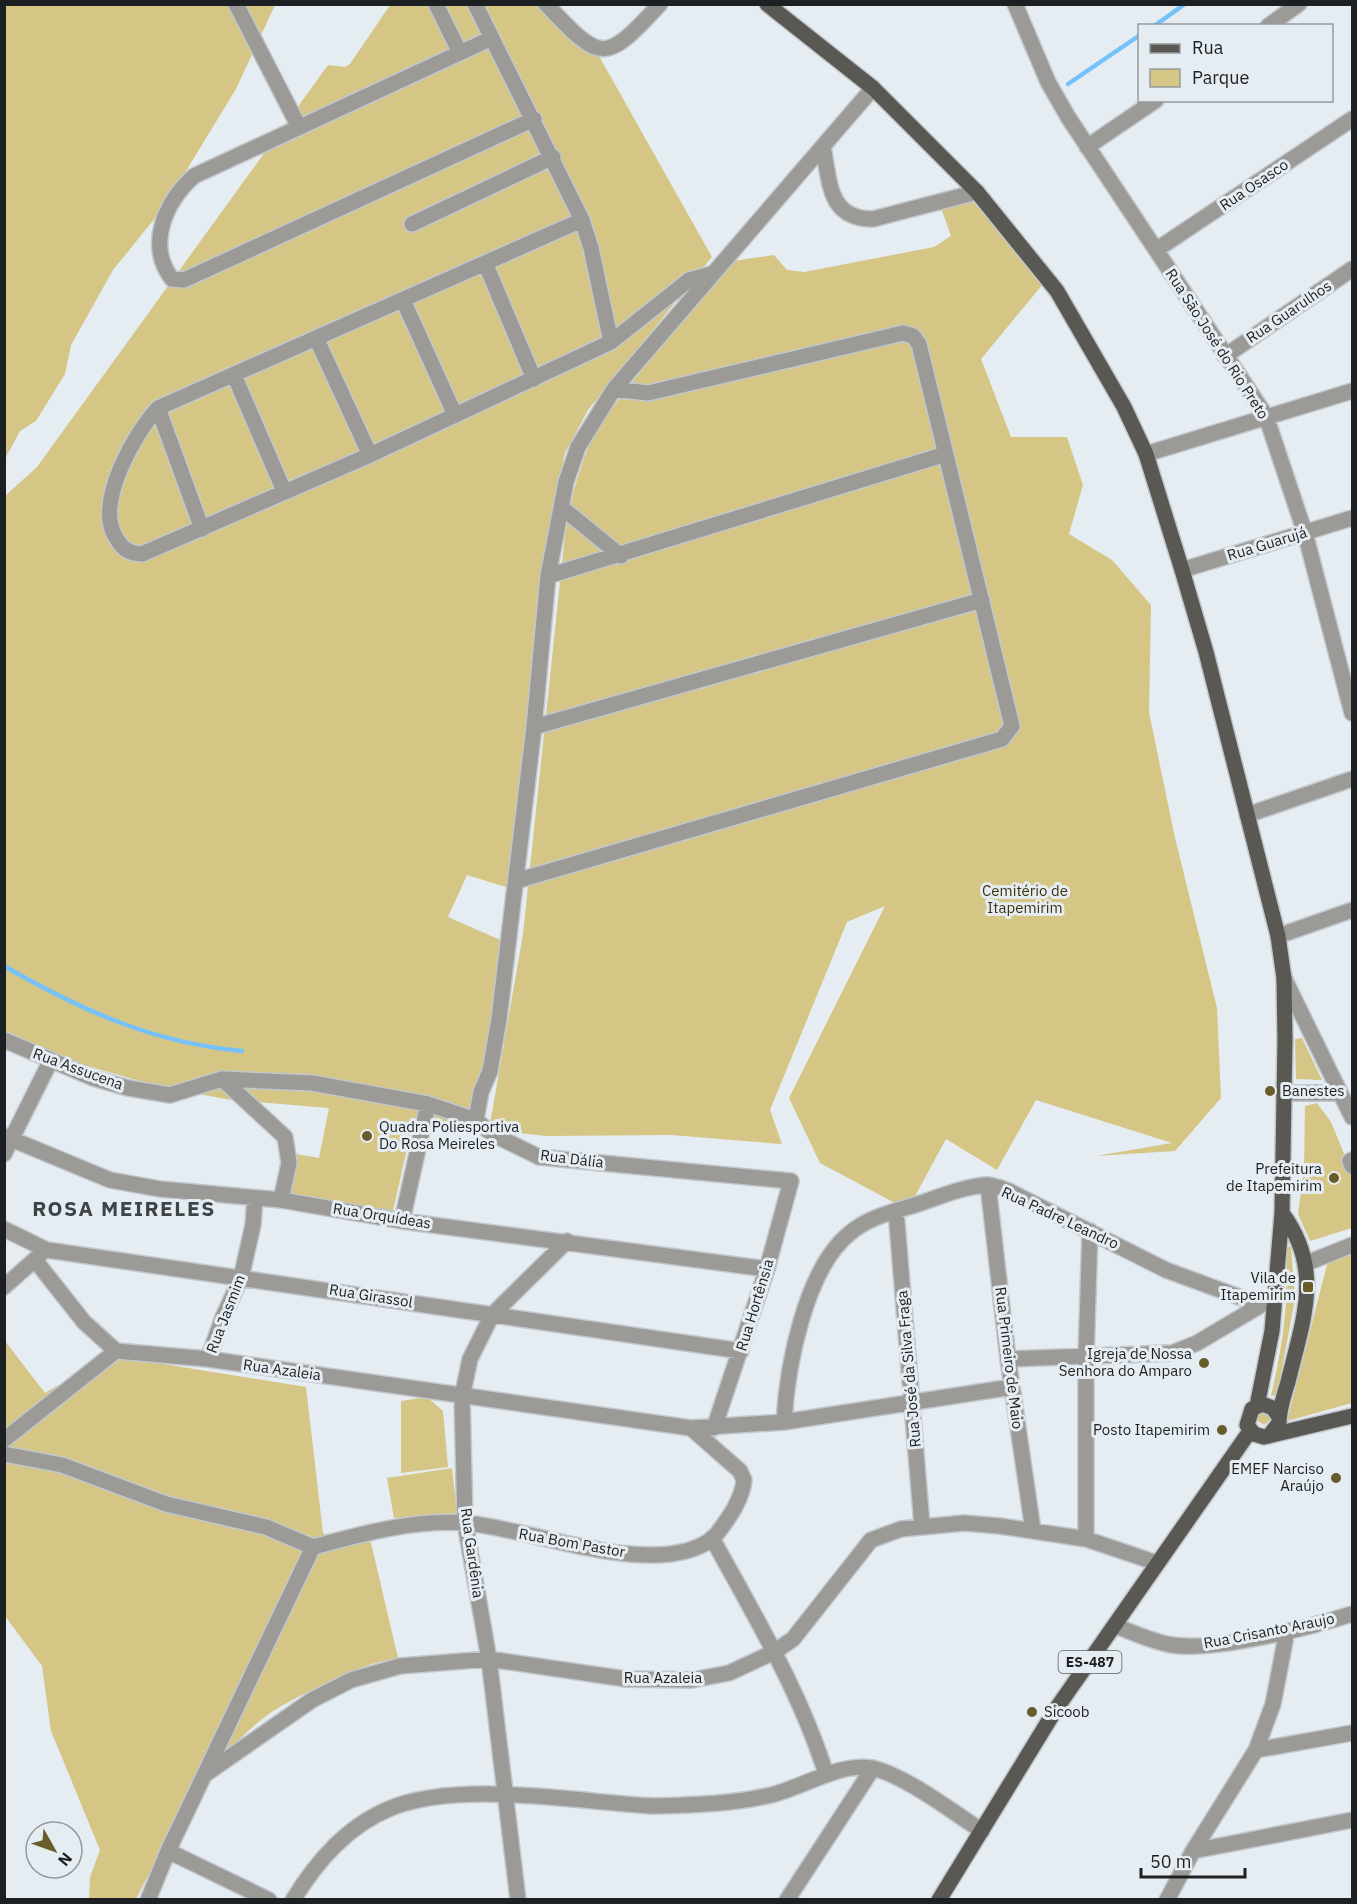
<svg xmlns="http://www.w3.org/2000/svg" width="1357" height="1904" viewBox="0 0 1357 1904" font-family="'IBM Plex Sans',sans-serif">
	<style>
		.green { fill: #d5c685 }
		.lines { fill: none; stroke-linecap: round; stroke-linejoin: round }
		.stream { stroke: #75c2fa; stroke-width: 4.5 }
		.minor-casing { stroke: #c1c7cd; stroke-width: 18 }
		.major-casing { stroke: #c1c7cd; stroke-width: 18 }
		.minor { stroke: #9b9a97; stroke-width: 15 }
		.major { stroke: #5a5853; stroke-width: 15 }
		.poi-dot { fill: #685d29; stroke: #e5ecf2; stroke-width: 2 }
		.labels { text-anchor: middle; stroke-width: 6; stroke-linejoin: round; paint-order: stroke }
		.shield { fill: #e5ecf2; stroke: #595d60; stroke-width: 1.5 }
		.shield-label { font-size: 14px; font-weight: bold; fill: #1d2022 }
		.street-label { font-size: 15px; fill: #1d2022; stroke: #e5ecf2 }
		.park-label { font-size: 15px; fill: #3d340d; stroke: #e5ecf2 }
		.poi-label { font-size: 15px; fill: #1d2022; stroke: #e5ecf2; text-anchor: end }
		.district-label { font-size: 21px; font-weight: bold; letter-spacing: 1.5px; fill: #3d4347; stroke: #e5ecf2 }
	</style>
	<rect width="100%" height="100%" fill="#e5ecf2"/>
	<path class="green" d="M5,5H275L236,89L164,207L113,270L71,345L65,374L36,421L20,431L5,459Z
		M390,5H536L577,44L599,56L712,257L588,410L565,453L554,506L509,888L467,875L448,917L505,942L485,1060L468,1120L462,1127L413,1122L393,1211L290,1193L296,1154L319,1158L329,1108L232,1100L164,1088L70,1061L5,1031V496L37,467L328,65L345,67L350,64Z
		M978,200L1043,284L981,359L1011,437H1067L1083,485L1069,534L1112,560L1151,605L1149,712L1175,838L1217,1008L1221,1098L1175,1151L1096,1156L1172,1143L1036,1100L997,1170L946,1139L914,1198L897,1204L820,1163L789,1098L885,906L847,922L770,1110L782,1144L671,1135L547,1136L489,1130L523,934L565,534L574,489L584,458L596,429L669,335L732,261L774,255L787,270L804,272L934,247L951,236L940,205Z
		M1302,1038L1322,1080L1296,1079L1295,1039Z
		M1317,1103L1331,1122L1352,1173V1228L1310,1241L1298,1214L1304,1170L1305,1106Z
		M1291,1246L1295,1299L1277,1395L1271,1396C1283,1343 1289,1303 1286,1248Z
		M1352,1249V1403L1287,1421L1329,1257Z
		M5,1341L45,1393L96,1363L114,1356L306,1387L323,1533L329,1537L367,1526L398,1658C367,1664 353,1670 325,1684C304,1694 279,1705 261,1720C204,1766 169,1836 136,1899H89L90,1877L100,1850L51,1731L42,1666L5,1616Z
		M427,1397L443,1411L448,1467L401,1473V1401Z
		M1263,1407L1272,1418L1264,1425L1255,1419Z
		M452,1468L457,1513L394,1518L387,1478Z"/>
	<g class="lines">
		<path class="stream" d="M1154,26L1185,4
			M1068,84L1140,35
			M4,966C81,1010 153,1043 242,1051"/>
		<defs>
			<path id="minor" d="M236,4L299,127
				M436,4L460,53
				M475,4L582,220L591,248L611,342
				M546,4C601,62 604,65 660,4
				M1015,4L1048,82L1068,117L1266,416L1305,533L1352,713
				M1268,26L1299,4
				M492,38L194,176C165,202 146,245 172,279L184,280L534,119
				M823,147C830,182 828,219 873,219L977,192
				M1087,147L1156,100
				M582,220L158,408C134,434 97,500 114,534C121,548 127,553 142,554L370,455L611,342L689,280L711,274
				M412,224L553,157
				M1156,250L1352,119
				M486,265L534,379
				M403,300L455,415
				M317,340L370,455
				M1225,356L1352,269
				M234,375L284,491
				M158,408L202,529
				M1146,454L1352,391
				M561,507L621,556
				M1182,570L1352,518
				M548,576L946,454
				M534,727L982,600
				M1247,815L1352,779
				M516,881L1002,739L1012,726L919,344L913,336L903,333L648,393L614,389
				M1278,936L1352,910
				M1284,978L1352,1117
				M4,1040L93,1078L128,1088L170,1095L222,1079L312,1083L428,1104L476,1120L492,1134L539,1157L791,1181L767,1269L714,1428
				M222,1079L285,1137L289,1163L281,1200
				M1283,1093H1340
				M476,1120L481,1092L490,1071L499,1019L534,727L548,576L566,482L578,447L614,389L873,88
				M4,1136L110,1180L160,1189L281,1200L402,1221L767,1269
				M4,1154L50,1062
				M1352,1160L1350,1161L1352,1166
				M988,1185L1008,1359L1033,1530
				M896,1211L922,1526
				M402,1221L428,1104
				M4,1229L47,1250L741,1351
				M35,1260L84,1322L116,1351L208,1359L691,1428L784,1422L1012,1387
				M1307,1263L1352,1245
				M4,1287L40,1255
				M208,1359L223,1317L241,1278L253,1225L255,1198
				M1008,1359L1172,1353L1197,1343L1261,1305
				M784,1422C787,1367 805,1269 850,1233C870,1216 897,1211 921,1203C941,1196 966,1186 987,1185C994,1185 1003,1189 1009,1191L1166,1270L1261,1305L1275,1296
				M4,1440L116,1351
				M4,1454L62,1465L166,1504L266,1527L313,1547
				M712,1538C754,1615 800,1691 826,1774
				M1086,1539V1357L1090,1231
				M1116,1626C1134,1633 1153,1642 1172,1645C1214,1652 1311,1627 1352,1614
				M1256,1750L1352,1733
				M207,1773L312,1700L351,1680L400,1666L489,1659L626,1679L692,1680L729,1673L774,1652L793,1639L871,1540L901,1529L964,1523L1000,1526L1086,1539L1157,1563
				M168,1851L269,1900
				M1193,1851L1352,1820
				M148,1900L168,1851L313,1547C361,1534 415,1519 466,1523C530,1528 655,1581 712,1539C718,1534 724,1524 729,1517C736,1507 743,1492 744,1480L740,1471L691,1428
				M293,1900C317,1861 347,1826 391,1808C460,1780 578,1802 653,1806C692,1805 733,1804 771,1795C801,1788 841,1762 872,1768C903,1774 954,1813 982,1831
				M518,1900L489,1659L465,1523L462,1397L470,1359L492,1315L567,1241
				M787,1900L873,1768
				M1167,1900L1193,1851L1256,1750L1273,1704L1287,1631"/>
			<path id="major" d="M767,4L873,88L977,192L1057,291L1124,407L1146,454L1182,570L1206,652L1278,936L1284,978L1285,1040L1282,1213L1272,1331L1257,1406
				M1279,1417L1273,1408L1262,1404L1252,1409L1247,1425L1254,1434L1264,1437L1352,1416
				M1269,1436L1279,1423C1279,1410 1284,1395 1288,1382C1303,1320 1324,1269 1282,1213
				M939,1900L1056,1709L1250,1431"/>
		</defs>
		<use href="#minor" class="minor-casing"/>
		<use href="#major" class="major-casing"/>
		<use href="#minor" class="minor"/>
		<use href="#major" class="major"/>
	</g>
	<g class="poi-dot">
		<circle cx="1270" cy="1091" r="6"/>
		<circle cx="367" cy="1136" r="6"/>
		<circle cx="1334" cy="1178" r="6"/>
		<rect x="1302" y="1281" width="12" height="12" rx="3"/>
		<circle cx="1204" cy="1363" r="6"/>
		<circle cx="1222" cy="1430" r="6"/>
		<circle cx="1336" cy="1478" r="6"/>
		<circle cx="1032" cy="1712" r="6"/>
	</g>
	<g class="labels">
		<rect class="shield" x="1058.5" y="1651" width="63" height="22" rx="4.5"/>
		<g class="shield-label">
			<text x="1090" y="1667">ES-487</text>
		</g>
		<g class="street-label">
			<text transform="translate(1254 185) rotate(-34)" y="5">Rua Osasco</text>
			<text transform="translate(1289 312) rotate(-34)" y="5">Rua Guarulhos</text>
			<text transform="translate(1217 344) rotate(57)" y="5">Rua São José do Rio Preto</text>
			<text transform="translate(1267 544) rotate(-17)" y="5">Rua Guarujá</text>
			<text transform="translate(78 1069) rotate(20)" y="5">Rua Assucena</text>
			<text transform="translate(572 1159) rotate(7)" y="5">Rua Dália</text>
			<text transform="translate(382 1216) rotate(9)" y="5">Rua Orquídeas</text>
			<text transform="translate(1060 1218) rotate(25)" y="5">Rua Padre Leandro</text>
			<text transform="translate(371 1296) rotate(9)" y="5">Rua Girassol</text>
			<text transform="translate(755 1305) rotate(-73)" y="5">Rua Hortênsia</text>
			<text transform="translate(226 1314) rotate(-69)" y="5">Rua Jasmim</text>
			<text transform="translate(1009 1358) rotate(83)" y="5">Rua Primeiro de Maio</text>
			<text transform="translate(909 1369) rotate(-95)" y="5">Rua José da Silva Fraga</text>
			<text transform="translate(282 1370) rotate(8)" y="5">Rua Azaleia</text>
			<text transform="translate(572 1543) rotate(10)" y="5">Rua Bom Pastor</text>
			<text transform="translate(472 1553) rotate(82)" y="5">Rua Gardênia</text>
			<text transform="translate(1269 1631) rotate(-11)" y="5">Rua Crisanto Araujo</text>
			<text x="663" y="1683">Rua Azaleia</text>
		</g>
		<g class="park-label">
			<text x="1025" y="896">Cemitério de<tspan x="1025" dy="17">Itapemirim</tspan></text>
		</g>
		<g class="poi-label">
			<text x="1282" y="1096" text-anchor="start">Banestes</text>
			<text x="379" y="1132" text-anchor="start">Quadra Poliesportiva<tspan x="379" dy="17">Do Rosa Meireles</tspan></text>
			<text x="1322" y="1174">Prefeitura<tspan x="1322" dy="17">de Itapemirim</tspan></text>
			<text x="1296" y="1283">Vila de<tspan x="1296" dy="17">Itapemirim</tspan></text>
			<text x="1192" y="1359">Igreja de Nossa<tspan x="1192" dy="17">Senhora do Amparo</tspan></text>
			<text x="1210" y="1435">Posto Itapemirim</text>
			<text x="1324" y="1474">EMEF Narciso<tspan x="1324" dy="17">Araújo</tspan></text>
			<text x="1044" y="1717" text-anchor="start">Sicoob</text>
		</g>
		<g class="district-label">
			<text x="124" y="1216">ROSA MEIRELES</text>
		</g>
	</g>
	<rect width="1357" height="1904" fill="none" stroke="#1d2022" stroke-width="12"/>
	<rect x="1138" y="24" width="195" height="78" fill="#e5ecf2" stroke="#959a9f" stroke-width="1.5"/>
	<rect x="1150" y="44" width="30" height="9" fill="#5a5853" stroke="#959a9f" stroke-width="1.5"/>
	<text x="1192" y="54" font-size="18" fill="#1d2022">Rua</text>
	<rect x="1150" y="69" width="30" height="18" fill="#d5c685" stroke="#959a9f" stroke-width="1.5"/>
	<text x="1192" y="84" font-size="18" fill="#1d2022">Parque</text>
	<g transform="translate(54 1850) rotate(130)"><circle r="28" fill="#e5ecf2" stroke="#959a9f" stroke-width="1.5"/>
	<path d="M0-4.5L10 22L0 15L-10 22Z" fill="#685d29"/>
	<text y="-9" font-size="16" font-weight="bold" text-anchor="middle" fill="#1d2022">N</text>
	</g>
	<path d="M1141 1868v9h104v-9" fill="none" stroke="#1d2022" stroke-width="3"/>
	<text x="1150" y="1868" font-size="18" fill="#1d2022" stroke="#e5ecf2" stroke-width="4.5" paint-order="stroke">50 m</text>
</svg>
